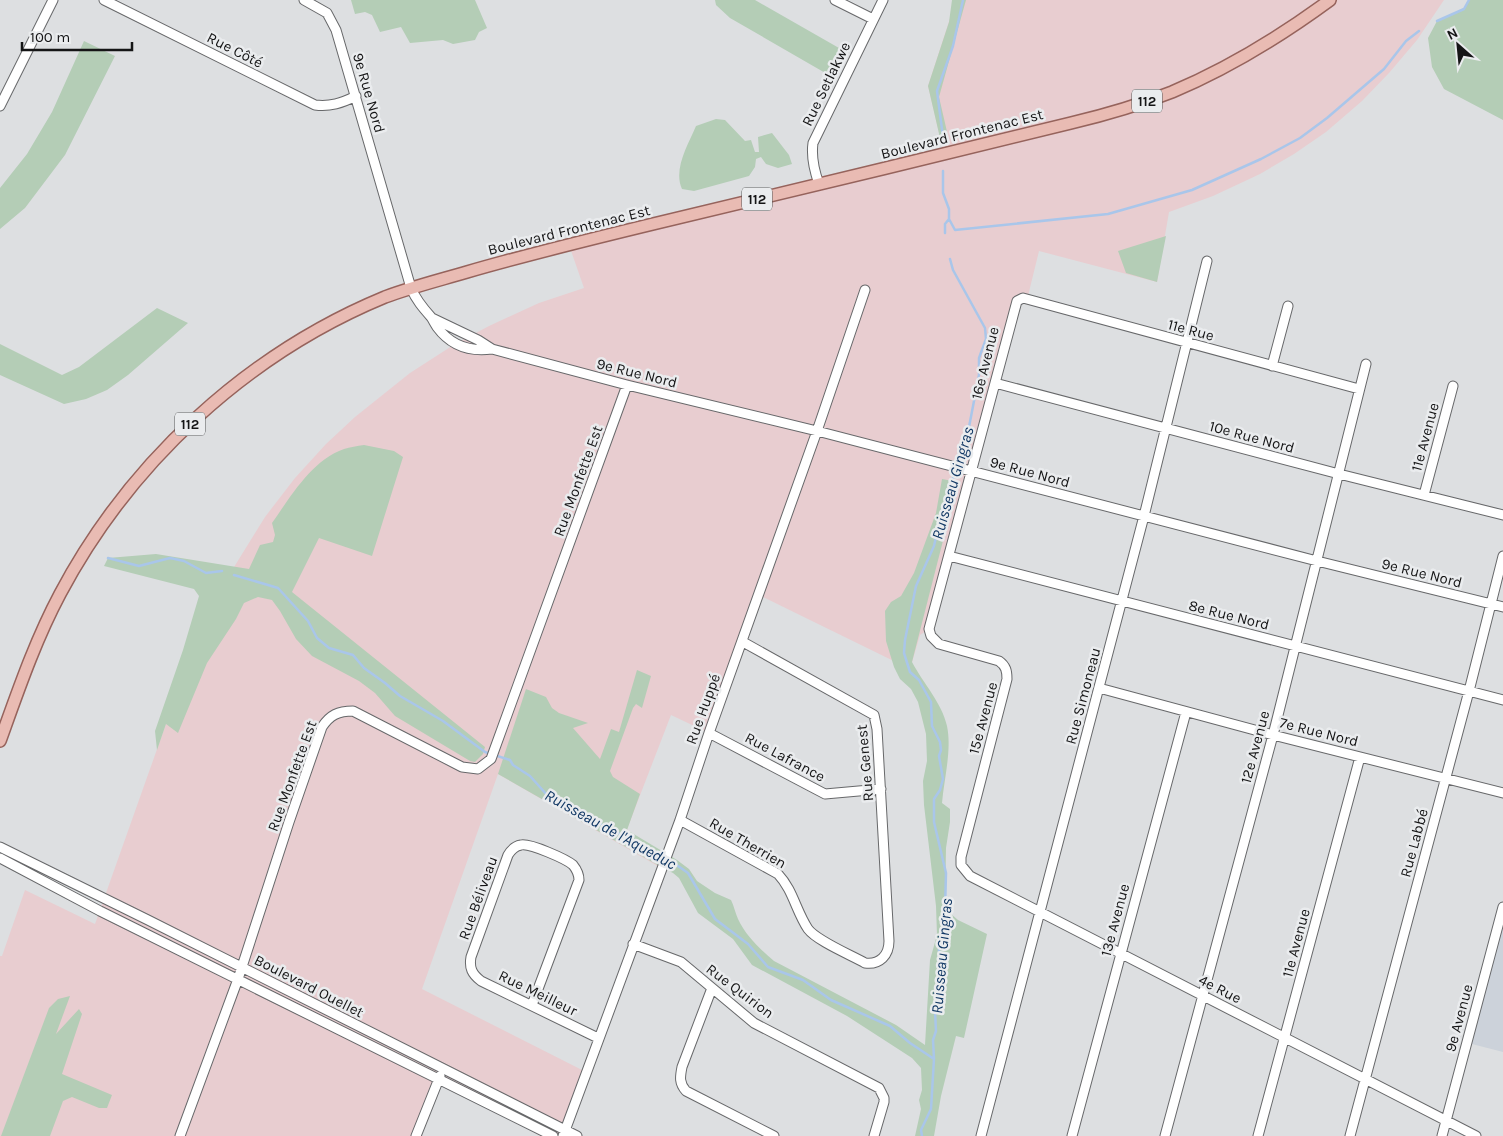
<svg xmlns="http://www.w3.org/2000/svg" width="1503" height="1136" viewBox="0 0 1503 1136" font-family="Karla,sans-serif">
	<style>
		.built { fill: #ccd2da }
		.industrial { fill: #e8cdd0 }
		.green { fill: #b4cdb6 }
		.lines { fill: none; stroke-linecap: round; stroke-linejoin: round }
		.stream { stroke: #a9c6ea; stroke-width: 2.5 }
		.minor-casing { stroke: #67686a; stroke-width: 11 }
		.major-casing { stroke: #96635c; stroke-width: 14 }
		.minor { stroke: #fff; stroke-width: 9 }
		.major { stroke: #e9bbb3; stroke-width: 11 }
		.labels { text-anchor: middle; stroke-width: 5; stroke-linejoin: round; paint-order: stroke }
		.shield { fill: #eaecee; stroke: #555657; stroke-width: 1 }
		.shield-label { font-size: 14px; font-weight: bold; fill: #151516 }
		.street-label { font-size: 15px; fill: #151516; stroke: #eaecee }
		.water-label { font-size: 16px; font-style: italic; fill: #103764; stroke: #eaecee }
	</style>
	<rect width="100%" height="100%" fill="#dddfe1"/>
	<path class="built" d="M1503,918V1052L1472,1044Z"/>
	<path class="industrial" d="M956,0H1444L1417,40L1389,73L1362,101L1326,132L1294,154L1260,174L1213,196L1169,212L1157,282L1039,251L1027,300L1019,299L929,629L920,635L910,669L759,595L709,733L671,715L627,829L661,868L498,774L422,989L586,1072L563,1136H553L439,1080L416,1136H0V956H2L25,890L95,924L183,676L226,580L265,517L295,478L326,444L355,417L410,373L455,344L489,326L539,303L584,288L569,245L944,154L928,86Z"/>
	<path class="green" d="M351,0H475L487,28L479,32L475,40L453,44L443,40L410,43L401,27L380,32L372,15L365,12L355,14Z
		M715,0H755L846,52L834,78L730,18L716,5Z
		M952,0H966L939,97L948,136L940,138L928,86L949,22Z
		M1469,0H1503V120L1444,89L1432,67L1428,38L1437,21L1464,9Z
		M84,41L115,56L65,155L25,208L0,229V188L27,154L52,112Z
		M716,119L725,120L745,141L751,140L755,152H759L758,137L772,133L789,155L792,164L778,168L766,164L761,157L756,159L755,167L749,176L694,191L682,189C673,169 688,145 696,126Z
		M1166,236L1157,282L1126,273L1118,251Z
		M157,308L188,323L128,375L107,390L86,399L64,404L0,375V344L62,375L79,367Z
		M364,445L394,451L403,457L372,556L319,538L292,592L485,747L483,754L475,762L470,761L395,716L375,693L359,681L312,656L296,639L280,611L272,600L258,597L244,603L236,619L207,663L178,733L166,724L157,750L155,731L183,650L199,596L194,589L104,566L108,558L156,554L249,569L260,545L273,542L275,535L272,523C291,496 312,460 344,449C350,447 357,446 364,445Z
		M942,479L958,482L912,662C923,683 942,703 947,726C952,750 944,779 942,803L950,809V822L946,848L945,903L950,913L958,920L987,934L964,1038L956,1036L941,1096L934,1136H915L921,1109L919,1100L922,1090L921,1068L912,1058L847,1016L752,965L733,939L698,913L679,878L673,873L661,867L498,774L526,689L546,697L552,708L559,713L588,723L573,728L600,759L611,729L619,732L637,670L651,676L642,708L636,704L633,708L610,771L613,777L640,794L627,830L677,860L689,869L697,881L715,893L731,900C734,906 735,912 738,919C746,936 760,949 774,961L896,1025L925,1045L930,960L937,935L936,906L924,805L923,781L927,761L926,734L918,702L911,689L900,679L894,667L886,641L885,611L891,602L901,596L914,573L936,513Z
		M70,996L56,1034L79,1009L82,1014L62,1074L112,1095L107,1108H99L72,1097L63,1101L50,1136H1L49,1008L58,999Z"/>
	<g class="lines">
		<path class="stream" d="M1437,21L1464,9L1469,0
			M943,137L937,91L953,46L963,0
			M943,171V193L949,209V219L945,224V233
			M949,219L955,230L1108,214L1192,190L1261,159L1300,138L1327,118L1384,69L1406,41L1419,31
			M950,259L953,270L985,328L986,339L979,358V375L969,427L955,464
			M108,558L139,566L170,558L184,561L206,573L222,571
			M234,575L278,588L308,621L317,638L329,648L353,655L364,668L385,683L400,696L443,721L485,752L510,760L513,765L530,776L547,795L563,805L663,856
			M668,859L688,873L715,919L748,944L768,967L803,980L831,1000L890,1026L910,1043L934,1059
			M922,1136L921,1130L931,1109L934,1059L933,1040L936,1031L935,1011L939,994V949L947,925L945,910L946,873L934,822V799L940,790L943,779L939,756L941,750L940,742L932,726L931,702L919,680L910,672L904,653L905,640L916,586L934,546L942,510L953,492V469"/>
		<defs>
			<path id="minor" d="M104,0L315,105C330,107 342,103 356,96
				M304,0L327,13L336,30L411,288C416,300 423,308 431,317C433,320 435,324 437,327C451,346 470,352 492,349
				M835,0L873,19
				M0,106L53,0
				M819,184C814,170 811,157 813,143L883,0
				M432,318L478,340L492,349L627,385L817,431L1317,561L1503,607
				M1272,366L1288,306
				M995,383L1339,474L1503,515
				M1359,389L1023,298L1017,301L929,629L931,636L939,644L999,661C1006,666 1007,671 1007,679L961,857V865L970,876L1476,1136
				M1424,495L1453,386
				M949,556L1503,700
				M1099,688L1273,735L1503,793
				M709,733L825,794L881,789
				M680,820L778,874C793,890 796,911 808,929C817,941 851,955 865,963C880,965 889,955 889,941L877,729L874,715L743,642
				M0,847L148,920L577,1136
				M0,858L100,911L553,1136
				M633,944L681,962L754,1023L879,1088L884,1098V1102L874,1136
				M712,988L682,1067C680,1077 679,1083 686,1091L774,1136
				M532,1005L579,880C579,874 577,870 573,865C566,859 530,843 521,845C515,846 511,850 508,855L471,957C469,968 472,974 481,981L598,1038
				M180,1136L238,979L289,822L322,727C330,715 338,711 353,711L462,767L478,769L491,759L627,385
				M416,1136L440,1076
				M563,1136L680,820L709,733L817,431L865,290
				M981,1136L1144,516L1207,261
				M1072,1136L1186,712
				M1165,1136L1273,735L1366,364
				M1258,1136L1360,757
				M1350,1136L1469,691L1503,556
				M1442,1136L1503,907"/>
			<path id="major" d="M0,741C18,691 35,641 60,594C130,462 247,354 385,297C412,287 440,280 467,272C529,254 591,239 653,224C792,191 932,157 1071,123C1105,115 1139,105 1172,92C1229,68 1281,36 1330,0"/>
		</defs>
		<use href="#minor" class="minor-casing"/>
		<use href="#major" class="major-casing"/>
		<use href="#minor" class="minor"/>
		<use href="#major" class="major"/>
	</g>
	<g class="labels">
		<g class="shield">
			<rect x="1132" y="89.5" width="30" height="23" rx="4"/>
			<rect x="742" y="187.5" width="30" height="23" rx="4"/>
			<rect x="175" y="412.5" width="30" height="23" rx="4"/>
		</g>
		<g class="shield-label">
			<text x="1147" y="106">112</text>
			<text x="757" y="204">112</text>
			<text x="190" y="429">112</text>
		</g>
		<g class="street-label">
			<text transform="translate(235 50) rotate(27)" y="5">Rue Côté</text>
			<text transform="translate(826 84) rotate(-64)" y="5">Rue Setlakwe</text>
			<text transform="translate(369 93) rotate(74)" y="5">9e Rue Nord</text>
			<text transform="translate(962 134) rotate(-14)" y="5">Boulevard Frontenac Est</text>
			<text transform="translate(569 230) rotate(-14)" y="5">Boulevard Frontenac Est</text>
			<text transform="translate(1191 330) rotate(15)" y="5">11e Rue</text>
			<text transform="translate(985 363) rotate(-76)" y="5">16e Avenue</text>
			<text transform="translate(637 373) rotate(14)" y="5">9e Rue Nord</text>
			<text transform="translate(1252 437) rotate(15)" y="5">10e Rue Nord</text>
			<text transform="translate(1425 437) rotate(-75)" y="5">11e Avenue</text>
			<text transform="translate(1030 472) rotate(15)" y="5">9e Rue Nord</text>
			<text transform="translate(578 481) rotate(-70)" y="5">Rue Monfette Est</text>
			<text transform="translate(1422 573) rotate(14)" y="5">9e Rue Nord</text>
			<text transform="translate(1229 615) rotate(14)" y="5">8e Rue Nord</text>
			<text transform="translate(1083 696) rotate(-75)" y="5">Rue Simoneau</text>
			<text transform="translate(703 709) rotate(-70)" y="5">Rue Huppé</text>
			<text transform="translate(983 718) rotate(-75)" y="5">15e Avenue</text>
			<text transform="translate(1319 732) rotate(14)" y="5">7e Rue Nord</text>
			<text transform="translate(1255 747) rotate(-75)" y="5">12e Avenue</text>
			<text transform="translate(785 757) rotate(28)" y="5">Rue Lafrance</text>
			<text transform="translate(865 763) rotate(-95)" y="5">Rue Genest</text>
			<text transform="translate(292 776) rotate(-70)" y="5">Rue Monfette Est</text>
			<text transform="translate(748 843) rotate(30)" y="5">Rue Therrien</text>
			<text transform="translate(1414 843) rotate(-75)" y="5">Rue Labbé</text>
			<text transform="translate(478 898) rotate(-70)" y="5">Rue Béliveau</text>
			<text transform="translate(1115 920) rotate(-75)" y="5">13e Avenue</text>
			<text transform="translate(1296 943) rotate(-75)" y="5">11e Avenue</text>
			<text transform="translate(309 986) rotate(27)" y="5">Boulevard Ouellet</text>
			<text transform="translate(1220 989) rotate(27)" y="5">4e Rue</text>
			<text transform="translate(740 991) rotate(37)" y="5">Rue Quirion</text>
			<text transform="translate(538 993) rotate(26)" y="5">Rue Meilleur</text>
			<text transform="translate(1459 1018) rotate(-75)" y="5">9e Avenue</text>
		</g>
		<g class="water-label">
			<text transform="translate(952 483) rotate(-74)" y="6">Ruisseau Gingras</text>
			<text transform="translate(611 829) rotate(29)" y="6">Ruisseau de l'Aqueduc</text>
			<text transform="translate(941 956) rotate(-85)" y="6">Ruisseau Gingras</text>
		</g>
	</g>
	<g transform="translate(1458 45) rotate(333)" stroke="#eaecee" stroke-width="4" paint-order="stroke">
	<path d="M0-4L9 19L0 12L-9 19Z" fill="#151516"/>
	<text y="-8" font-size="14" font-weight="bold" text-anchor="middle" fill="#151516">N</text>
	</g>
	<path d="M22 42v8h110v-8" fill="none" stroke="#151516" stroke-width="2.5"/>
	<text x="30" y="42" font-size="15" fill="#151516" stroke="#eaecee" stroke-width="4" paint-order="stroke">100 m</text>
</svg>
